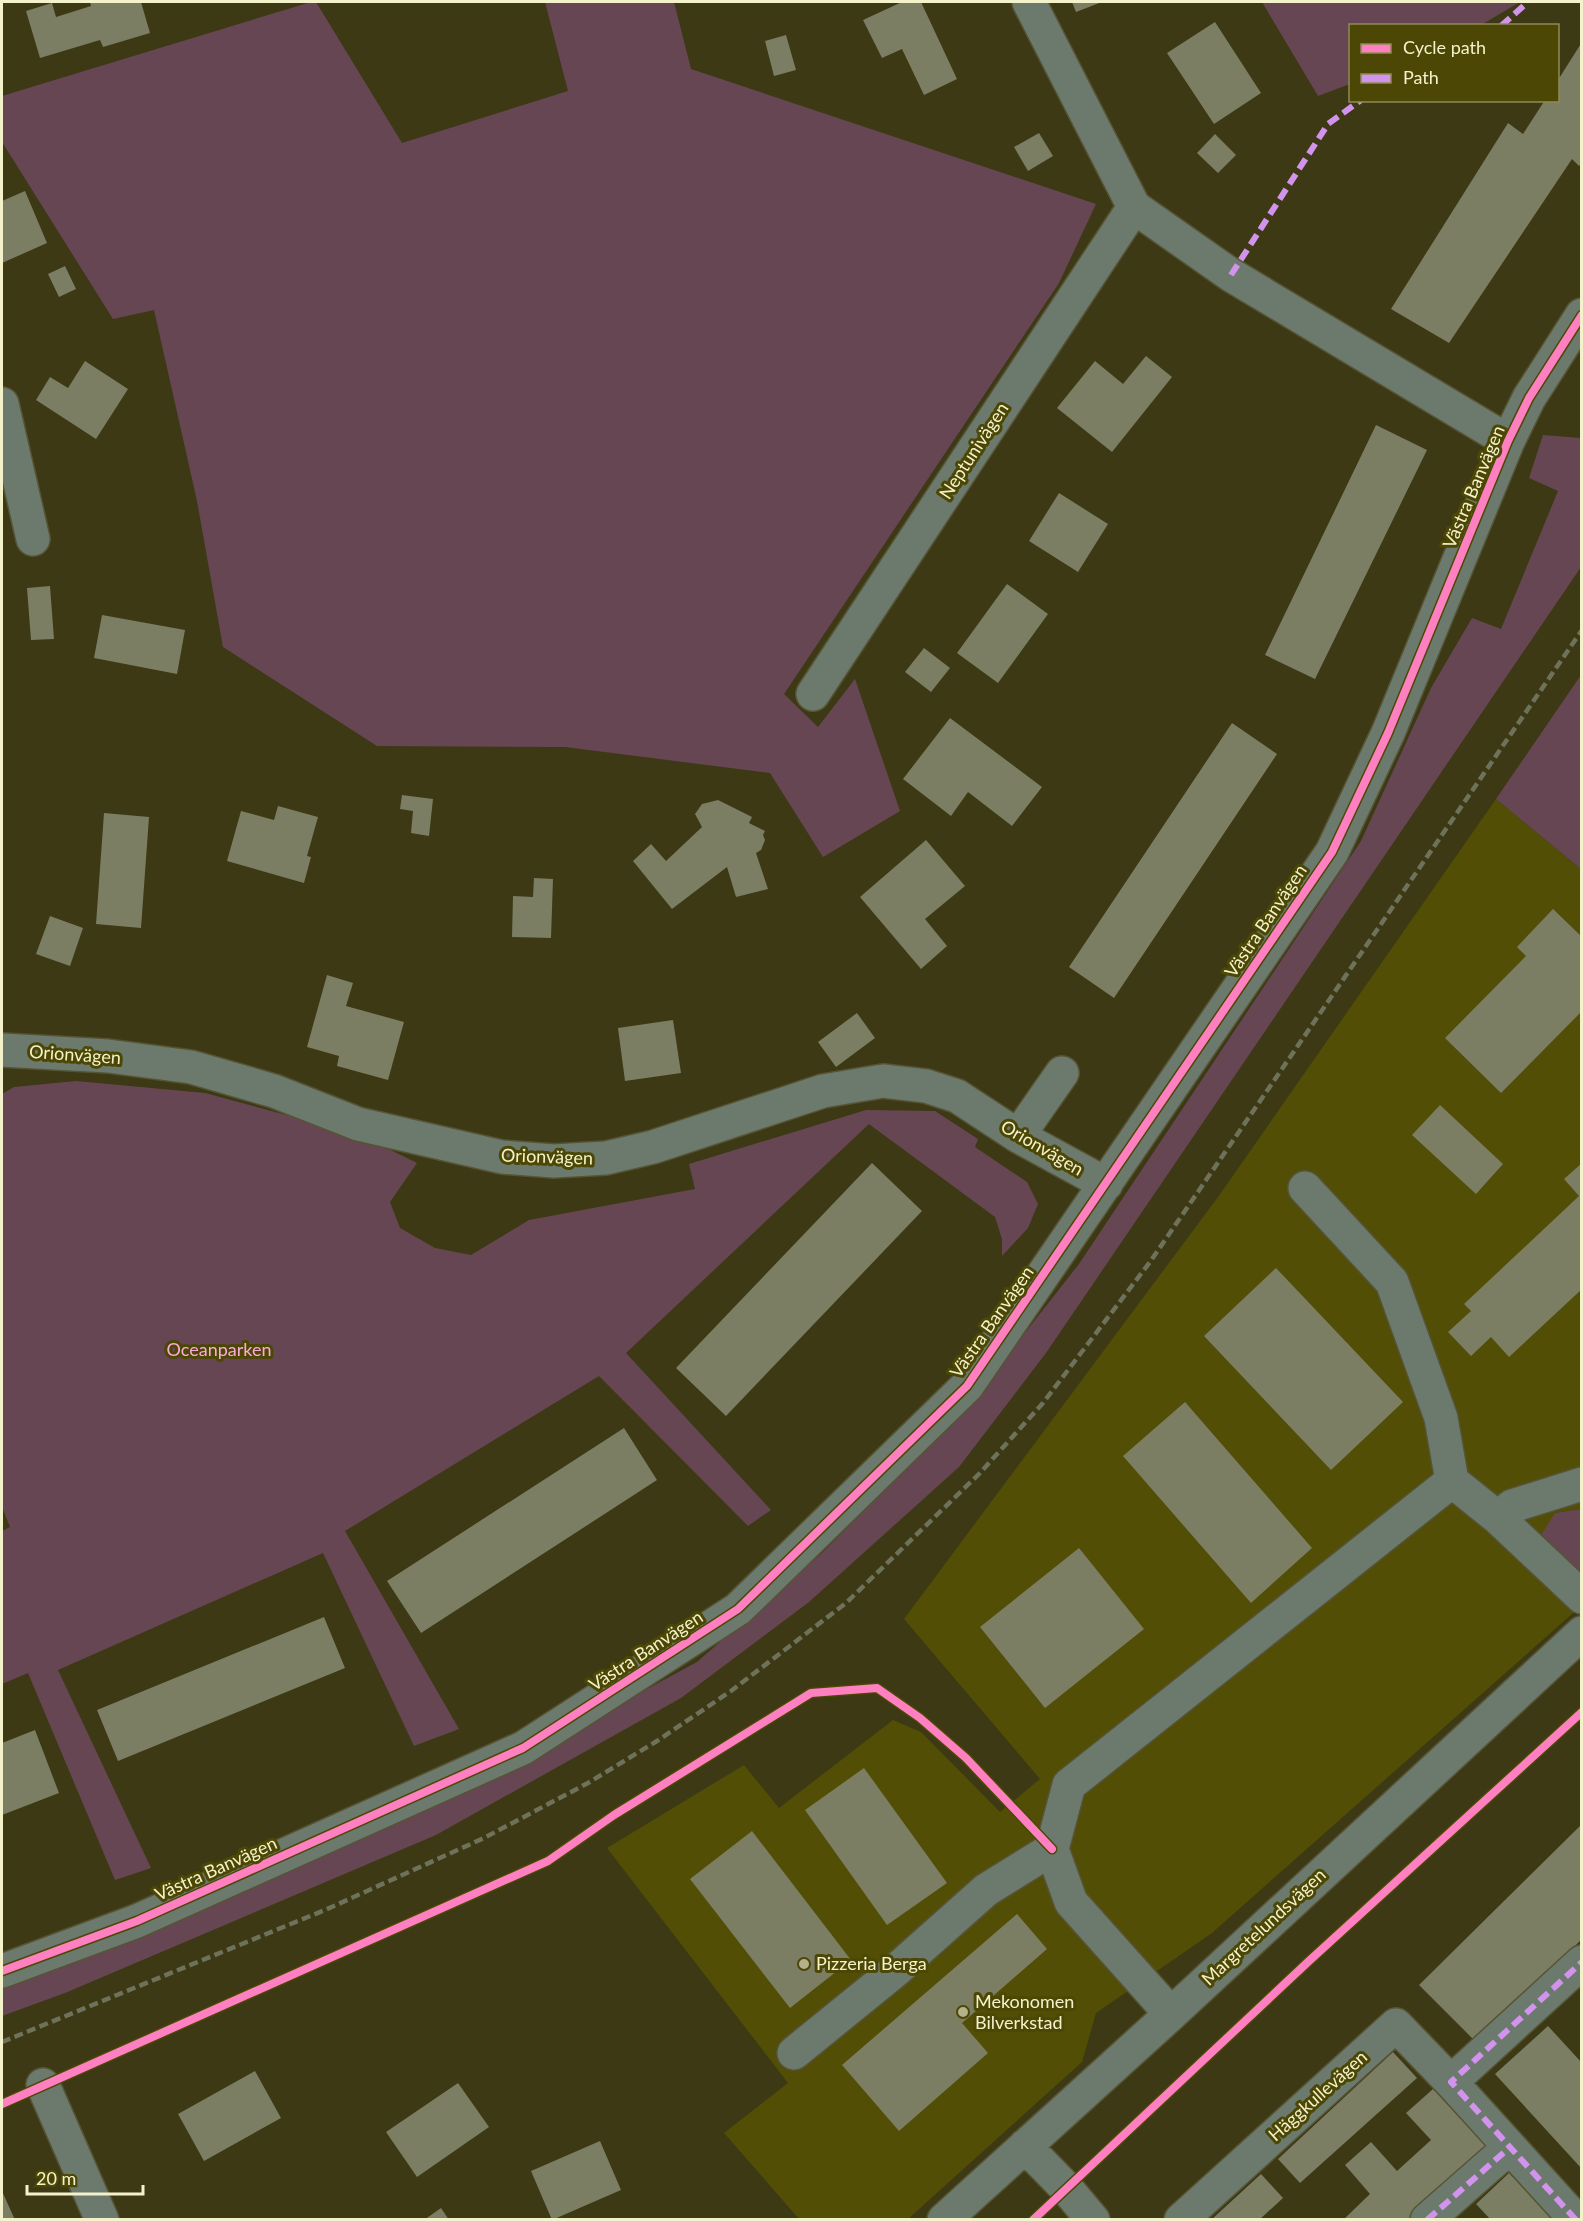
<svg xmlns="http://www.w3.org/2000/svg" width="1583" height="2221" viewBox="0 0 1583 2221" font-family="Lato,sans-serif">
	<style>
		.built { fill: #534e06 }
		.green { fill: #674654 }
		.building { fill: #7b7e63 }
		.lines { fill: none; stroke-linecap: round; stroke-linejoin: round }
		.minor-casing { stroke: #565435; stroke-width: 36 }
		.minor { stroke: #6c7a6e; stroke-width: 33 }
		.rail { stroke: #6f725b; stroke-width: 4.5; stroke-dasharray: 9 4.5; stroke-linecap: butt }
		.quiet { stroke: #d193ec; stroke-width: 6; stroke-dasharray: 12 6; stroke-linecap: butt }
		.cycleway-casing { stroke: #4c4704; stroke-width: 11 }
		.cycleway { stroke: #ff80c0; stroke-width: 8 }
		.poi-dot { fill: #b4b18b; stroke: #4c4704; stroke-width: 2 }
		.labels { text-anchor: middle; stroke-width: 6; stroke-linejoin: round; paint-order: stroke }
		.street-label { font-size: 18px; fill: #f4f2cb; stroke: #4c4704 }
		.park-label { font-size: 18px; fill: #fcabd9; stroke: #4c4704 }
		.poi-label { font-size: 18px; fill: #f4f2cb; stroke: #4c4704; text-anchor: start }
	</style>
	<rect width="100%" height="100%" fill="#3c3914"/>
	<path class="built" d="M1496,799L1581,869V1509L1555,1513L1581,1606L1212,1933L1096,2013L1082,2062L908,2219H799L724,2133L788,2083L607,1848L744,1765L779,1808L893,1720L921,1732L1000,1812L1040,1779L904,1619L1218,1197Z"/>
	<path class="green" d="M311,2H316L402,143L568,91L545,2H674L691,69L1096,204L1059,283L784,694L818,727L855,679L900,811L823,857L770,773L565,747L377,746L223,647L197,501L154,310L113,319L2,142V96Z
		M1262,2H1520L1481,25L1350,26V84L1318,96Z
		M1543,435L1581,438V567L1046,1353L959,1467L809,1602L681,1698L436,1835L65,1993L2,2016V1987L293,1870L482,1778L697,1662L822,1553L969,1404L1079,1264L1361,841L1431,688L1472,618L1501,629L1558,491L1529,478Z
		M1581,675V869L1496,799Z
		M76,1081L205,1093L360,1135L417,1163L390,1202L400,1228L435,1248L471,1255L529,1220L695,1189L689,1164L866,1110L935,1111L978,1139L975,1147L1027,1182L1038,1204L1028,1228L1002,1256V1239L995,1217L869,1124L626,1353L771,1510L748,1526L599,1376L345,1531L459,1729L414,1746L323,1553L58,1670L151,1868L115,1880L28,1673L2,1684V1531L10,1527L2,1507V1094L14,1087Z
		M1581,1509V1588L1533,1548L1555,1513Z"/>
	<path class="building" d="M90,2H141L150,33L103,47L100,40L40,58L26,11L52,3L56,17L91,6Z
		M902,2H921L957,79L924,95L902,49L882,58L863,20Z
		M1072,2H1102L1076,12Z
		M1215,22L1261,93L1214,124L1167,53Z
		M786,35L796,70L774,76L765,41Z
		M1582,42V162L1579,166L1572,159L1449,343L1391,309L1508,123L1523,134L1545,100H1558V80Z
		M1039,133L1053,156L1028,171L1014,147Z
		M1215,134L1236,155L1218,173L1197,153Z
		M25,191L47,243L2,263V201Z
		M65,266L76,289L59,297L48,274Z
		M1146,356L1172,377L1112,452L1057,408L1095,361L1123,384Z
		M85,361L128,389L96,439L36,400L50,377L68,388Z
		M1376,425L1427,450L1315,679L1265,655Z
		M1059,493L1108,524L1078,572L1029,541Z
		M1007,584L1048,614L998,683L957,653Z
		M50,586L54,639L31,640L27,588Z
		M102,615L185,630L177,674L94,658Z
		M924,648L950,668L931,692L905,672Z
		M950,718L1042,787L1012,826L968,792L951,816L903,779Z
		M1232,723L1277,754L1114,998L1069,967Z
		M402,795L433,799L429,836L411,833L413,811L400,809Z
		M718,800L752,817L749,823L765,831L763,835L765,840L761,850L756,853L768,889L736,897L727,867L672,909L633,861L651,844L666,861L702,827L695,814L702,804Z
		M278,806L318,817L307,856L311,857L304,883L227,861L241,811L274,820Z
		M104,813L149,817L141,928L96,924Z
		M926,840L965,886L925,919L947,946L921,969L860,897Z
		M534,878L553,879L551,938L512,937L513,896L533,897Z
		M1553,909L1582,937V1011L1501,1093L1445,1038L1526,956L1517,947Z
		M50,916L83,928L70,966L36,954Z
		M327,975L353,983L346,1006L404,1022L388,1080L337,1066L339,1056L307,1047Z
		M857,1013L875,1038L836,1067L818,1042Z
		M673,1020L681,1073L625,1081L618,1028Z
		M1440,1105L1503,1164L1476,1194L1412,1135Z
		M872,1163L922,1211L726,1416L676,1368Z
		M1582,1163V1289L1509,1357L1491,1337L1471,1356L1448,1332L1471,1311L1464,1304L1579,1196L1564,1179Z
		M1276,1268L1403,1402L1331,1470L1204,1336Z
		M1185,1402L1312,1548L1251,1603L1123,1456Z
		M624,1428L657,1480L421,1633L387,1581Z
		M1079,1548L1144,1629L1045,1708L980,1627Z
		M324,1617L345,1668L118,1761L97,1710Z
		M35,1730L59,1793L2,1815V1743Z
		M864,1768L947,1883L887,1925L805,1810Z
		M1582,1824V1939L1477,2043L1419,1985Z
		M752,1831L851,1960L790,2008L690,1879Z
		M1017,1914L1047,1949L962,2023L988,2053L899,2131L842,2065Z
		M1548,2026L1582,2063V2169L1495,2074Z
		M1393,2052L1417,2078L1300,2183L1278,2159Z
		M255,2071L281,2118L204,2161L178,2114Z
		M458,2083L489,2127L417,2177L386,2132Z
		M1433,2089L1488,2148L1411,2220H1343L1370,2194L1345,2165L1371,2142L1397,2171L1431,2140L1406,2113Z
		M600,2141L621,2190L552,2220L531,2171Z
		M1509,2173L1553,2220H1491L1476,2204Z
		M1261,2174L1283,2198L1259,2220H1211Z
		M2,2191L15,2220H2Z
		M441,2208L449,2220H424Z"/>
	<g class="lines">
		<defs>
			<path id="minor" d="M1029,2L1134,207L1231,275L1508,441
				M2,404L33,539
				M813,694L1134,207
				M2,1050L108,1056L191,1067L274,1091L358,1124L502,1157L554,1161L606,1158L653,1147L823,1091L883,1081L926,1086L957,1096L1018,1136L1106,1184
				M1018,1136L1062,1073
				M1305,1188L1392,1282L1441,1418L1452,1481L1498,1518L1582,1597
				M1498,1518L1512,1506L1582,1484
				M2,1971L137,1921L523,1748L738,1609L967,1386L1332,852L1388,733L1508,441L1529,398L1582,315
				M1171,2014L1071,1902L1052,1849L1069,1785L1452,1481
				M794,2053L895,1971L986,1890L1052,1849
				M43,2085L102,2220
				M1025,2146L1067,2189L1093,2220
				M944,2220L1171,2014L1582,1633
				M1181,2220L1396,2025L1451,2082
				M1427,2220L1509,2148
				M1576,2220L1451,2082L1582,1962"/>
		</defs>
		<use href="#minor" class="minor-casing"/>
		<use href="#minor" class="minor"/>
		<path class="rail" d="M2,2042L325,1910L484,1838L588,1783L657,1741L731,1691L846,1603L979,1474L1043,1403L1150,1262L1582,630"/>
		<path class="quiet" d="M1501,26L1528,2
			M1231,275L1328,124L1361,100
			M1427,2220L1509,2148
			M1576,2220L1451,2082L1582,1962"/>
		<defs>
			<path id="cycleway" d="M2,1971L137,1921L523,1748L738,1609L967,1386L1332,852L1388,733L1508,441L1529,398L1582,315
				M2,2104L548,1861L614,1815L811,1693L877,1688L920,1718L966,1758L1052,1849
				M1033,2220L1309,1961L1582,1712"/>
		</defs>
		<use href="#cycleway" class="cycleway-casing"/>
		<use href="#cycleway" class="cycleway"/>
	</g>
	<g class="poi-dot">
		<circle cx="804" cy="1964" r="6"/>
		<circle cx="963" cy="2012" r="6"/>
	</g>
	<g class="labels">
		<g class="street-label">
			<text transform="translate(974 451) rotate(-57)" y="6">Neptunivägen</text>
			<text transform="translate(1474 487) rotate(-67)" y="6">Västra Banvägen</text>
			<text transform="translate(1266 921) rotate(-56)" y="6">Västra Banvägen</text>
			<text transform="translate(75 1055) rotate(4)" y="6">Orionvägen</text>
			<text transform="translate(1042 1148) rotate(30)" y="6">Orionvägen</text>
			<text transform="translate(547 1157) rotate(2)" y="6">Orionvägen</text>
			<text transform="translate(992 1322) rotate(-55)" y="6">Västra Banvägen</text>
			<text transform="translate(646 1651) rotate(-33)" y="6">Västra Banvägen</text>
			<text transform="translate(216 1869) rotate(-24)" y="6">Västra Banvägen</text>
			<text transform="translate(1264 1927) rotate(-43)" y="6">Margretelundsvägen</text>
			<text transform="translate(1318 2096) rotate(-42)" y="6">Häggkullevägen</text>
		</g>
		<g class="park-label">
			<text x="219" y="1356">Oceanparken</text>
		</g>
		<g class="poi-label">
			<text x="816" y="1970">Pizzeria Berga</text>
			<text x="975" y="2008">Mekonomen<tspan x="975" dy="21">Bilverkstad</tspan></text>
		</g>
	</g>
	<rect width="1583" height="2221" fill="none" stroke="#f4f2cb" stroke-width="6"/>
	<rect x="1349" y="24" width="210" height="78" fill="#4c4704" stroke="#8f8b54" stroke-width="1.5"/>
	<rect x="1361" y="44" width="30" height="9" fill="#ff80c0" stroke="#8f8b54" stroke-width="1.5"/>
	<text x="1403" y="54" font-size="18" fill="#f4f2cb">Cycle path</text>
	<rect x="1361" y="74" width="30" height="9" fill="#d193ec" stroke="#8f8b54" stroke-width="1.5"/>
	<text x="1403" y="84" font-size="18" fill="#f4f2cb">Path</text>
	<path d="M27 2185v9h116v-9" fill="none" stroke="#f4f2cb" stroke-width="3"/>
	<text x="36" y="2185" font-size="18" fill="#f4f2cb" stroke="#4c4704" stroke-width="4.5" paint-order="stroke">20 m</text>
</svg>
